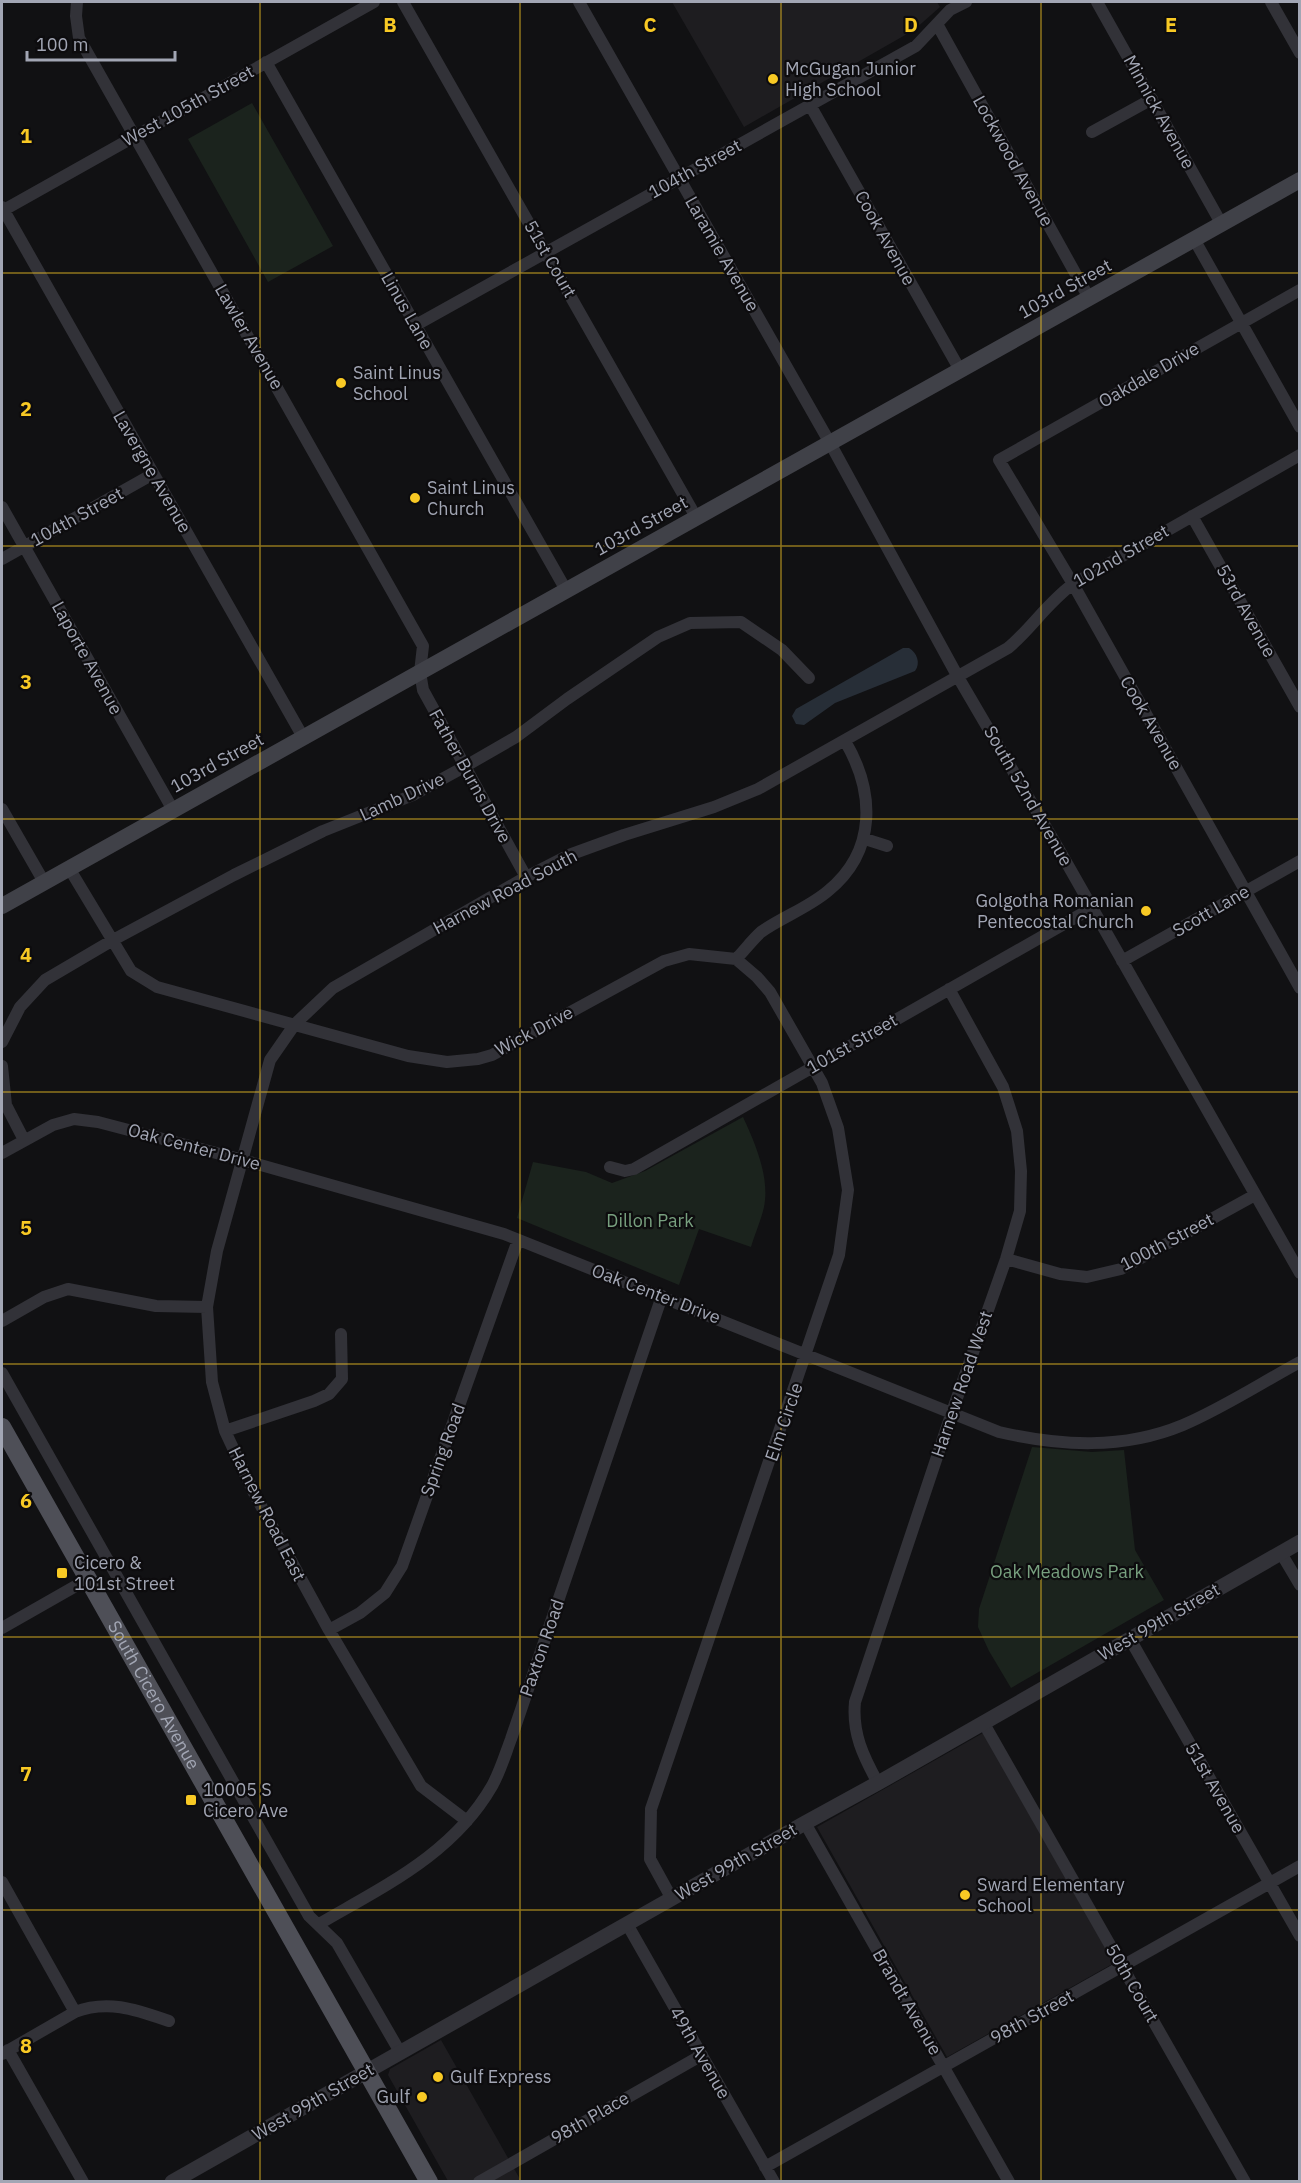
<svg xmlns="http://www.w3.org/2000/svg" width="1301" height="2183" viewBox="0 0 1301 2183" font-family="'IBM Plex Sans',sans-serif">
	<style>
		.built { fill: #1e1d20 }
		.green { fill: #1b231d }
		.water { fill: #272e37 }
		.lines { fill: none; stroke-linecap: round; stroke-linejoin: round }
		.minor { stroke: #323238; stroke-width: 12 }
		.tertiary { stroke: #323238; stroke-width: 15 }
		.secondary { stroke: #404148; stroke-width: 16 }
		.primary { stroke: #4e4f57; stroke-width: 18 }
		.grid { fill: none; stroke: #f8c924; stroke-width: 1.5; stroke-opacity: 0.55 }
		.poi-dot { fill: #f8c924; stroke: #0d0c0e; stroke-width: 2 }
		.labels { text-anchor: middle; stroke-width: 4.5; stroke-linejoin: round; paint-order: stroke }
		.poi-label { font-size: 18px; fill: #a2a6b4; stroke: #0d0c0e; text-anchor: start }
		.street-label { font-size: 18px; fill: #a2a6b4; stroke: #0d0c0e }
		.park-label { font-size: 18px; fill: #78a07f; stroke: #0d0c0e }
		.grid-label { font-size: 20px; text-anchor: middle; font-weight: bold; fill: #f8c924; stroke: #0d0c0e; stroke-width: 4.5; stroke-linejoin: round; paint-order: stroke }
	</style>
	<rect width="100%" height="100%" fill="#111113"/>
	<path class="built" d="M672,2H937L940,7L914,30L744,127Z
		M983,1733L1114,1963L947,2057L817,1827Z
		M441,2040L521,2181H448L388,2075L390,2069Z"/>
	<path class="green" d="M252,103L333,246L268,282L188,139Z
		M743,1117C755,1143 770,1177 764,1207C761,1220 755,1234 751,1247L699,1229L679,1285L517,1218L533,1162L586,1172L612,1183L645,1171Z
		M1032,1447L1092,1452L1124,1450L1135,1550L1164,1600L1011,1688L989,1651L978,1627L979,1609Z"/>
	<path class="water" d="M903,648H909C917,653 921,663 915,671L835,703L804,725L796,724L792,716L796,709Z"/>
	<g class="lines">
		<path class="minor" d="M77,2L76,16L79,38L423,646L420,672L423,690L526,877
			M403,2L696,517
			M579,2L830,443L958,677L1061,853L1300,1273
			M1097,2L1221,223
			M1271,2L1300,53
			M937,24L1089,298
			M266,62L566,590
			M810,105L960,370
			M1092,132L1152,99
			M2,207L303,737
			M2,211L374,2
			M1194,239L1300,427
			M1300,290L999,460L1073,584L1300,988
			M416,325L916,46L950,10L966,2
			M2,507L173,810
			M1192,516L1300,707
			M2,559L153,474
			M2,809L44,882
			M865,839L887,846
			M69,868L131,971L157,987L408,1056L447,1062L478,1059L492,1055L664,961L689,954L736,959C744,951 752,940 761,932C782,917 808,908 828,891C877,851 875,792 845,741
			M1122,961L1300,861
			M2,1042L20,1007L45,980L113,940L234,875L323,831L413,795L464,767L516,737L567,699L658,637L690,623L741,622L782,650L809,678
			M2,1066L6,1105L24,1140
			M2,1153L53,1125L74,1119L98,1122L243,1160L504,1234L999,1432C1060,1446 1123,1450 1183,1425C1223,1408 1261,1383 1300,1362
			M610,1167L625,1171L634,1169L1092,908
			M1006,1259L1060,1274L1087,1277L1121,1269L1255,1195
			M2,1321L44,1297L68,1289L156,1306L207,1307
			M2,1373L309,1916L337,1943L400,2052
			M225,1431L314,1401L329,1394L342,1379L341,1334
			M1281,1553L1300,1585
			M2,1628L88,1579
			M329,1630L360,1613L385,1593L402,1566L518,1240
			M1130,1639L1300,1936
			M983,1722L1245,2182
			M878,1783C863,1756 852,1733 855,1702L952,1412L1006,1259L1020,1211L1021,1171L1017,1131L1003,1087L949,989
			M467,1821L421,1786L329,1630L254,1493L225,1431L212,1382L207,1307L217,1251L270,1060L295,1024L333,988L526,877L569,855L624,835L714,807L758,789L1008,648C1031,629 1047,603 1073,584L1300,455
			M805,1823L1009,2182
			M2,1882L75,2012
			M672,1899L650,1859L651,1809L839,1255L848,1190L838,1128L822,1083L770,992L757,977L736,959
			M319,1924C384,1886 453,1854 492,1786C500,1772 505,1755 511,1739L662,1296
			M627,1924L774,2182
			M8,2050L83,2182
			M2,2054L75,2012C108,1999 137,2010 169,2021
			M765,2167L1300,1866
			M479,2182L702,2055"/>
		<path class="tertiary" d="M172,2182L805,1823L878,1783L1300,1542"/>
		<path class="secondary" d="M2,906L1300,180"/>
		<path class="primary" id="s1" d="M2,1427L429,2182"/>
	</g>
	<path class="grid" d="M260,2V2182M520,2V2182M781,2V2182M1041,2V2182M2,273H1300M2,546H1300M2,819H1300M2,1092H1300M2,1364H1300M2,1637H1300M2,1910H1300"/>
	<g class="poi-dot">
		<circle cx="773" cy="79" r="6"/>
		<circle cx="341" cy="383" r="6"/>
		<circle cx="415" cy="498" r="6"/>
		<circle cx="1146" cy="911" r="6"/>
		<rect x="56" y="1567" width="12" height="12" rx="3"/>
		<rect x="185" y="1794" width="12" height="12" rx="3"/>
		<circle cx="965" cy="1895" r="6"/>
		<circle cx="438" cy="2077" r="6"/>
		<circle cx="422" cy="2097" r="6"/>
	</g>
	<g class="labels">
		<g class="poi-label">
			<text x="785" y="75">McGugan Junior<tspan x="785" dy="21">High School</tspan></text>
			<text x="353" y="379">Saint Linus<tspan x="353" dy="21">School</tspan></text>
			<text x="427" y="494">Saint Linus<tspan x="427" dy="21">Church</tspan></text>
			<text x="1134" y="907" text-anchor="end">Golgotha Romanian<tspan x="1134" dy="21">Pentecostal Church</tspan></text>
			<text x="74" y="1569">Cicero &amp;<tspan x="74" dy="21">101st Street</tspan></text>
			<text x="203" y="1796">10005 S<tspan x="203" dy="21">Cicero Ave</tspan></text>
			<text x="977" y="1891">Sward Elementary<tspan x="977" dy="21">School</tspan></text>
			<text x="450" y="2083">Gulf Express</text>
			<text x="410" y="2103" text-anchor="end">Gulf</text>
		</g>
		<g class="street-label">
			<text transform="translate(188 106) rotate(-29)" y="6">West 105th Street</text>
			<text transform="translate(1159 112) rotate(61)" y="6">Minnick Avenue</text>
			<text transform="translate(1013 161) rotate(61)" y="6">Lockwood Avenue</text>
			<text transform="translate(695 169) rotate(-29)" y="6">104th Street</text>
			<text transform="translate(885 238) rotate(61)" y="6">Cook Avenue</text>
			<text transform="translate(722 254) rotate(60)" y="6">Laramie Avenue</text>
			<text transform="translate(550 259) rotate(60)" y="6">51st Court</text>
			<text transform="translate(1065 289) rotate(-29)" y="6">103rd Street</text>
			<text transform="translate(407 311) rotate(60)" y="6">Linus Lane</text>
			<text transform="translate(249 337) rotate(60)" y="6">Lawler Avenue</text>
			<text transform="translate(1149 375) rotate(-30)" y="6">Oakdale Drive</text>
			<text transform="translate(152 472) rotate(60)" y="6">Lavergne Avenue</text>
			<text transform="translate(77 517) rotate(-29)" y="6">104th Street</text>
			<text transform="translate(641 526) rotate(-29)" y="6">103rd Street</text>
			<text transform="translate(1121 556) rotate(-30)" y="6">102nd Street</text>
			<text transform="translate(1246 611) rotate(61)" y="6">53rd Avenue</text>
			<text transform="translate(87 658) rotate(61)" y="6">Laporte Avenue</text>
			<text transform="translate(1151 723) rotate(60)" y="6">Cook Avenue</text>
			<text transform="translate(217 763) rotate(-29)" y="6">103rd Street</text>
			<text transform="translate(470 776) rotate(61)" y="6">Father Burns Drive</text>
			<text transform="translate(1028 796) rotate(60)" y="6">South 52nd Avenue</text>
			<text transform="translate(402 797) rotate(-25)" y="6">Lamb Drive</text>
			<text transform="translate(505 892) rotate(-28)" y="6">Harnew Road South</text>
			<text transform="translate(1211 911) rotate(-30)" y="6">Scott Lane</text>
			<text transform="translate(534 1031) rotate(-28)" y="6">Wick Drive</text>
			<text transform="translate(852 1044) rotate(-30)" y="6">101st Street</text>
			<text transform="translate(194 1147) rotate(15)" y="6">Oak Center Drive</text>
			<text transform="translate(1167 1242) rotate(-28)" y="6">100th Street</text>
			<text transform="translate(656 1294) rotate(21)" y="6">Oak Center Drive</text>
			<text transform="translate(962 1384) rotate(-71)" y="6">Harnew Road West</text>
			<text transform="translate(784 1422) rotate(-71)" y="6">Elm Circle</text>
			<text transform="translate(443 1450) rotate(-70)" y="6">Spring Road</text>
			<text transform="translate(267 1514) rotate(63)" y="6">Harnew Road East</text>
			<text transform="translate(1159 1622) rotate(-30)" y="6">West 99th Street</text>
			<text transform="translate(542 1648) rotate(-71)" y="6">Paxton Road</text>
			<text dy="6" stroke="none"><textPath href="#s1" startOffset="308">South Cicero Avenue</textPath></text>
			<text transform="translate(1215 1788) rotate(60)" y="6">51st Avenue</text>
			<text transform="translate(736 1862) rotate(-30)" y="6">West 99th Street</text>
			<text transform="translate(1132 1983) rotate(60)" y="6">50th Court</text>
			<text transform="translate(907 2002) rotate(60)" y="6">Brandt Avenue</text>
			<text transform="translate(1032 2017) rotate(-29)" y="6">98th Street</text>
			<text transform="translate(700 2053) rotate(60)" y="6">49th Avenue</text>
			<text transform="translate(313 2102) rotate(-30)" y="6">West 99th Street</text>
			<text transform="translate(590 2118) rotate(-30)" y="6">98th Place</text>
		</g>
		<g class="park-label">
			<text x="650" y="1227">Dillon Park</text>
			<text x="1067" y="1578">Oak Meadows Park</text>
		</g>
	</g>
	<g class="grid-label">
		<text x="390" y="32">B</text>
		<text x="650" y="32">C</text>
		<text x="911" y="32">D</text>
		<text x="1171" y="32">E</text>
		<text x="26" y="143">1</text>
		<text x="26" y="416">2</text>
		<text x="26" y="689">3</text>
		<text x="26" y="962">4</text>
		<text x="26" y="1235">5</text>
		<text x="26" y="1508">6</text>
		<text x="26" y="1781">7</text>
		<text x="26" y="2053">8</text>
	</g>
	<rect width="1301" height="2183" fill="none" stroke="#a2a6b4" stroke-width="6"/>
	<path d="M27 51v9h148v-9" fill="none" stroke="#a2a6b4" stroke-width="3"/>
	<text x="36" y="51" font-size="18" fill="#a2a6b4" stroke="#0d0c0e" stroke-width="4.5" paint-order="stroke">100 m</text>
</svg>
